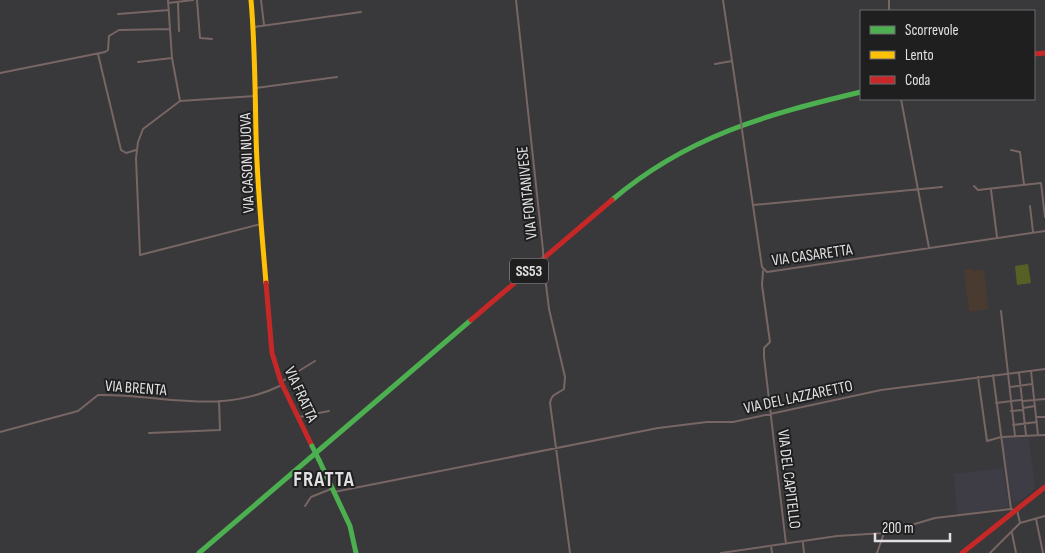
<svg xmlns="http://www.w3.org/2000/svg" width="1045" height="553" viewBox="0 0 1045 553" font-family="'Sofia Sans Condensed',sans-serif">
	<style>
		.built { fill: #3e3c45 }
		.education { fill: #493b30 }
		.grass { fill: #576024 }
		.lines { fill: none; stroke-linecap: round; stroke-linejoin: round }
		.street { stroke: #776664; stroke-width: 2 }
		.fast { stroke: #4caf50; stroke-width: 5 }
		.slow { stroke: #ffc107; stroke-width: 5 }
		.jam { stroke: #c62828; stroke-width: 5 }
		.street-bridge { stroke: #776664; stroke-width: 2 }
		.fast-bridge { stroke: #4caf50; stroke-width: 5 }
		.labels { text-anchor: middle; stroke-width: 4; stroke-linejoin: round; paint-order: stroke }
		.shield { fill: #1f1f20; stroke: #a7a6a8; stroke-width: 1 }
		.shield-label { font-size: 15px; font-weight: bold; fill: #e1e0e2 }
		.street-label { font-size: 16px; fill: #e1e0e2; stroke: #1f1f20 }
		.district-label { font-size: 21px; font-weight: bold; letter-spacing: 1px; fill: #e1e0e2; stroke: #1f1f20 }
	</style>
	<rect width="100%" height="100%" fill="#39383a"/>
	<path class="built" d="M1029,437L1035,489L1020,501L1012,502L1002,438Z
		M1003,468L1009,507L958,516L953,474Z"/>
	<path class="education" d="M973,269L974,271L984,270L988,309L969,312L964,270Z"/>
	<path class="grass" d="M1028,264L1031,283L1017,285L1015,266Z"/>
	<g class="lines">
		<path class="street" d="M168,0L172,58L180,101L255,96
			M197,0L200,38L212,39
			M261,0L264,25
			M516,0L543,250
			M723,0L738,101
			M889,0V11
			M168,3L193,0
			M178,3L179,31
			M118,14L169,10
			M254,27L361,12
			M98,54L121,150L126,153L136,150
			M138,62L172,58
			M715,64L732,61
			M0,73L105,52L108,50L109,36L119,30L170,29
			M256,88L337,77
			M901,99L929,248
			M180,101L143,129L138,142L136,158L140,255L261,224
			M744,144L762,267L767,272L1045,231
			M1011,150L1020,152L1024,185
			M974,186L978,190L1041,183L1045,217
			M991,190L997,237
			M753,205L942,187
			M1030,206L1033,232
			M544,268L549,309L565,377L564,389C557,394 551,394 550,403L570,553
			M763,271L762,285L770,342L764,348V357L786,544
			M1001,311L1015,436
			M1031,371L1038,435
			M1019,373L1026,435
			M993,375L1011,509
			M978,377L987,441L1001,437L1045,435
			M281,382L315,361
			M1010,387L1032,384
			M1023,401L1045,399
			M996,403L1021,400
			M1023,408L1035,406
			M1011,411L1023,410
			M299,417L329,411
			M1036,417H1045
			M1013,425L1037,422
			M0,432L78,411L98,395C163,394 219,416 282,385
			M149,433L220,430L219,401
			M334,492L658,428L707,422H733L881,390L1045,369
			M305,506L311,497L331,489
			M1017,510L1020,523L1045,516
			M1036,519L1043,553
			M1012,533L1016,553
			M803,543L804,553
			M771,546L772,553
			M721,553L837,536L884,533L935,518L1011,509L1014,510
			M877,553L884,533
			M990,553L1020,523"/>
		<path class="fast" d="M612,200C687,136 768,114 861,92
			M319,460L350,526L356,553
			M199,553L471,320"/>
		<path class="slow" d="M251,0C255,45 255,89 256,134C257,184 262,234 266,283"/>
		<path class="jam" d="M1034,54L1045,53
			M266,283L272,353L281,382L312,446
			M471,320L612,200
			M962,553L1045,487"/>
		<path class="street-bridge" d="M738,101L744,144
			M543,250L544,268"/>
		<path class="fast-bridge" d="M312,446L319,460"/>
	</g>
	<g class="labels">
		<rect class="shield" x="510" y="258.5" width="38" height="25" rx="4"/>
		<g class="shield-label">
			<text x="529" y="276">SS53</text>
		</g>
		<g class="street-label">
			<text transform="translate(246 163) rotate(-92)" y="6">VIA CASONI NUOVA</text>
			<text transform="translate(526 193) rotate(-96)" y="6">VIA FONTANIVESE</text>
			<text transform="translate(812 254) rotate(-8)" y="6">VIA CASARETTA</text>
			<text transform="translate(136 387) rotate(4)" y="6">VIA BRENTA</text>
			<text transform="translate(302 394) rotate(65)" y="6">VIA FRATTA</text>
			<text transform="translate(798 396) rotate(-12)" y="6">VIA DEL LAZZARETTO</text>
			<text transform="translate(790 479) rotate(83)" y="6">VIA DEL CAPITELLO</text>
		</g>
		<g class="district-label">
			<text x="324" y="486">FRATTA</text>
		</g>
	</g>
	<rect x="860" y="10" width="175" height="90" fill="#1f1f20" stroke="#6d6c6e"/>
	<rect x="870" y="26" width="25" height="8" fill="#4caf50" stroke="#6d6c6e"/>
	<text x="905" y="35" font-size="15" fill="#e1e0e2">Scorrevole</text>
	<rect x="870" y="51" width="25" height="8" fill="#ffc107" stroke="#6d6c6e"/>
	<text x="905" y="60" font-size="15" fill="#e1e0e2">Lento</text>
	<rect x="870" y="76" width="25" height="8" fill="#c62828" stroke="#6d6c6e"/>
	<text x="905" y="85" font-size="15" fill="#e1e0e2">Coda</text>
	<path d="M875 533v8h75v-8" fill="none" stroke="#e1e0e2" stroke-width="2.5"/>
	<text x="882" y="533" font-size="15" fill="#e1e0e2" stroke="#1f1f20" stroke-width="4" paint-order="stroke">200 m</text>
</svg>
